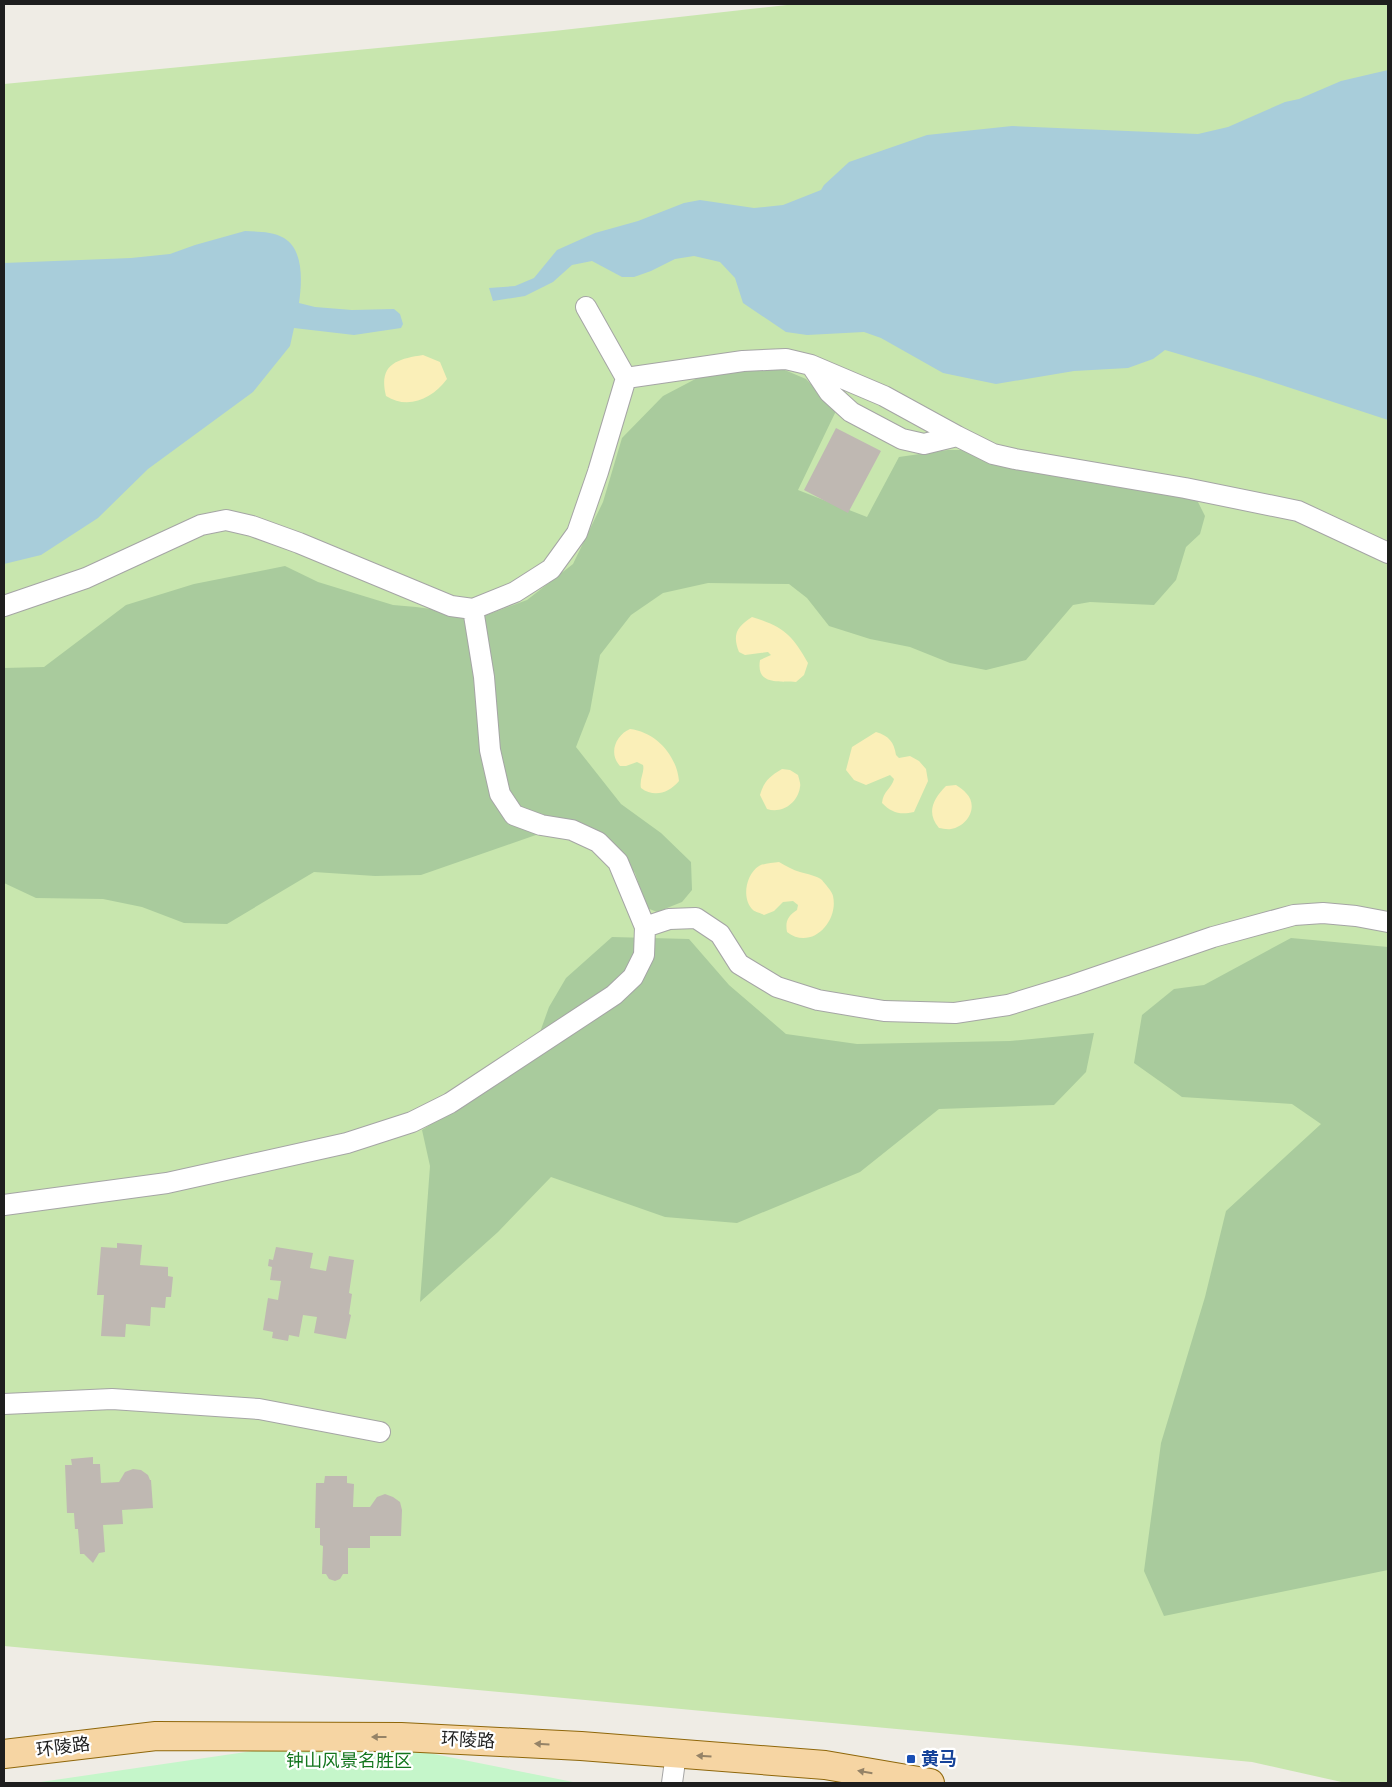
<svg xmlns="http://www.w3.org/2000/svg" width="1392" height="1787" viewBox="0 0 1392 1787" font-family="'Work Sans','Noto Sans SC',sans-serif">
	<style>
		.grass { fill: #c8e6ae }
		.forest { fill: #a9cb9d }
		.sand { fill: #faefb8 }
		.park { fill: #c5f6ca }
		.water { fill: #a8cdda }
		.building { fill: #bfb8b2 }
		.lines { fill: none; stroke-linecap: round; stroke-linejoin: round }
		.service-casing { stroke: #a5a5a5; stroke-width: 22 }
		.primary-casing { stroke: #8f670a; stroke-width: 30 }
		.service { stroke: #fff; stroke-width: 20 }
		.primary { stroke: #f6d5a3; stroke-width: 28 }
		.oneway { fill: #958367 }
		.transit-dot { fill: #1a4fb4; stroke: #fff; stroke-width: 2 }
		.labels { text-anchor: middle; stroke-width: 4.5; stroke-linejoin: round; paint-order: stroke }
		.street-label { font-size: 18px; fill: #1e1e1e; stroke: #fff }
		.transit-label { font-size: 18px; font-weight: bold; fill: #164399; stroke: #fff; text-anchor: start }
		.park-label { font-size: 18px; fill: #13761e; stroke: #fff }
	</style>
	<rect width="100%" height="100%" fill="#efece5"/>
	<path class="grass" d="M796,4H1388V1783H1346L1252,1762L4,1646V84L554,31Z"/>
	<path class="forest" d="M780,368L806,379L836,411L798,490L867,517L899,457L948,450H966L1197,500L1205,516L1200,534L1186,547L1176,580L1154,605L1090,602L1073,605L1026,660L986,670L950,663L910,647L870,639L829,626L807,598L789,584L708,583L663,593L631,615L600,655L590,711L576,747L621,804L661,833L691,862L692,890L682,902L657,912L647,908L635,873L615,848L573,822L421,875L375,876L314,872L227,924L184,923L142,907L103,899L36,898L4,883V668L44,667L126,605L194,584L285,566L318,582L393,605L416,607L484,616L527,600L573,564L603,502L622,438L663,396L705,374Z
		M612,937L689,939L729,985L786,1034L857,1044L1010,1041L1094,1033L1086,1072L1054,1105L939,1109L860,1172L737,1223L665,1217L551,1177L498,1232L420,1302L430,1166L422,1130L530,1060L549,1007L566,978Z
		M1291,938L1388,947V1570L1164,1616L1144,1571L1161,1443L1205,1297L1226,1211L1321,1124L1292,1104L1182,1097L1134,1063L1142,1015L1174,989L1204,985Z"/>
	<path class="sand" d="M423,355L440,362L447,379C432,399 408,410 386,396C378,364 397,359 423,355Z
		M752,617C784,627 792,635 808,663L804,675L796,682C777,681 756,685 760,660L771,655L768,652L745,655L739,652C732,634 737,627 752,617Z
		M630,729C656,732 677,756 679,781C669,793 654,798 641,788C639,779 645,772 643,765L637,762L626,766H620C608,753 616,735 630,729Z
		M876,732C889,736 894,742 896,755L899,758L910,756L919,761L926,769L928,781L914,812C900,815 892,813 882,803C883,791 892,788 894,779L890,775L866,785L854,780L846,770L852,747Z
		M782,769L790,770L798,775C799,779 801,784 800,787C798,803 782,814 767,809L760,795C764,781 770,776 782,769Z
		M956,785C960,788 964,790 966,793C979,806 968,826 951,829C947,830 942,828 939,828C926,813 933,799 946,786Z
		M779,862C786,866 793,870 800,872C807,874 817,876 822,880C825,884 832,891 833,896C839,922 811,951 787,932C785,921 788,916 797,910L798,905L793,901L783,902L774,911L764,915C761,913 755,912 753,910C741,899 746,874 759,866C764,863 773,863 779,862Z"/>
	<path class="park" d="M349,1737L578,1783H34Z"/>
	<path class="water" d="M1388,70V420L1260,378L1165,350L1153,359L1128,368L1074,371L996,384L943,373L881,338L864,332L807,335L786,332L743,303L735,278L720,262L694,256L675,259L651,271L634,277H622L592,261L572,265L553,282L525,296L493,301L489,288L515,286L534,278L557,250L595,233L638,221L684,203L700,200L754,208L783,205L821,190L824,185L849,162L927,135L1012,126L1198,134L1228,127L1285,102L1299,99L1341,81Z
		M245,231C258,232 272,231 284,238C304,250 302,282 299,303L315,307L352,310L394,309L400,314L403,324L401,328L354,335L294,328L290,346L253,392L148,469L98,518L41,555L4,564V263L131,258L170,254L195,245Z"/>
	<path class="building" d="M836,428L881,451L848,513L804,490Z
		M117,1243L142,1245L140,1265L168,1267V1276L173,1277L171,1297H166L165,1308L151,1307L150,1326L126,1324L125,1337L101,1336L104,1295H97L101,1247L117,1248Z
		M276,1247L313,1253L310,1268L326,1271L329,1256L354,1260L349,1293L352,1294L349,1314L351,1315L346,1339L314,1333L317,1317L303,1315L299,1337L289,1335L288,1341L272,1338L273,1332L263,1330L268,1298L278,1300L281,1281L270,1280L272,1267L268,1266L269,1259L273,1260Z
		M93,1457V1464H100L101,1483L119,1482L125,1472L133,1469L141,1470L148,1475L150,1480H151L153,1508L122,1510L123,1524L103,1525L105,1552L99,1553L93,1563L84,1554H80L78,1529H75L74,1513H67L65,1465H72L71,1459Z
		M325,1476H347V1483L354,1484L353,1507H370L377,1497L385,1494L393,1497L400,1502L402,1510L401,1536H370V1548H348V1574H343L340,1579L335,1581L329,1579L326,1574H322L323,1546L320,1545V1528H315L316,1483H324Z"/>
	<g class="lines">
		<defs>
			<path id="service" d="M811,365L829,392L851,412L902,439L924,444L957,436
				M626,378L743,361L786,359L811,365L884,396L957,436L993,454L1015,459L1185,488L1298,511L1388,553
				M4,606L86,578L201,525L226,520L252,526L299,543L451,606L473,609L515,592L551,569L577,533L598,472L626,378L586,307
				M645,927L669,919L696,918L720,934L739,964L777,987L818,1000L884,1011L955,1013L1008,1005L1073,985L1213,937L1294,915L1323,913L1356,916L1388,922
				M4,1205L167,1183L347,1143L412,1122L450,1103L614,995L633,977L644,955L645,927L618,862L598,842L572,830L541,825L514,815L500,794L490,750L484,677L473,609
				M4,1404L112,1399L259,1409L380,1432
				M672,1783L676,1754"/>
			<path id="primary" d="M4,1754L156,1736L401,1737L581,1746L825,1765L930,1783"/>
		</defs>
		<use href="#service" class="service-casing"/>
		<use href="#primary" class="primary-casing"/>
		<use href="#service" class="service"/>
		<use href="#primary" class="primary"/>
	</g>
	<defs><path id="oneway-solid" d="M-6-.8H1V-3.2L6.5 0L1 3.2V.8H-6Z" transform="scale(1.25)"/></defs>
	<g class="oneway">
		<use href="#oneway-solid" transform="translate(379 1737) rotate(-180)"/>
		<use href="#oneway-solid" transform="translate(542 1744) rotate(-177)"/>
		<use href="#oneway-solid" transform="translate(704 1756) rotate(-176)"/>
		<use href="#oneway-solid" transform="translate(865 1772) rotate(-170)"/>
	</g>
	<rect class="transit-dot" x="906" y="1754" width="10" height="10" rx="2.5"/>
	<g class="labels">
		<g class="street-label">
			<text transform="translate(468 1740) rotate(3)" y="6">环陵路</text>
			<text transform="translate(63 1747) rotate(-7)" y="6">环陵路</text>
		</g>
		<g class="transit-label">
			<text x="921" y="1765">黄马</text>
		</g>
		<g class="park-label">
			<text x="349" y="1767">钟山风景名胜区</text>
		</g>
	</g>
	<rect width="1392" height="1787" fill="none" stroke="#1e1e1e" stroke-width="10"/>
</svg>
